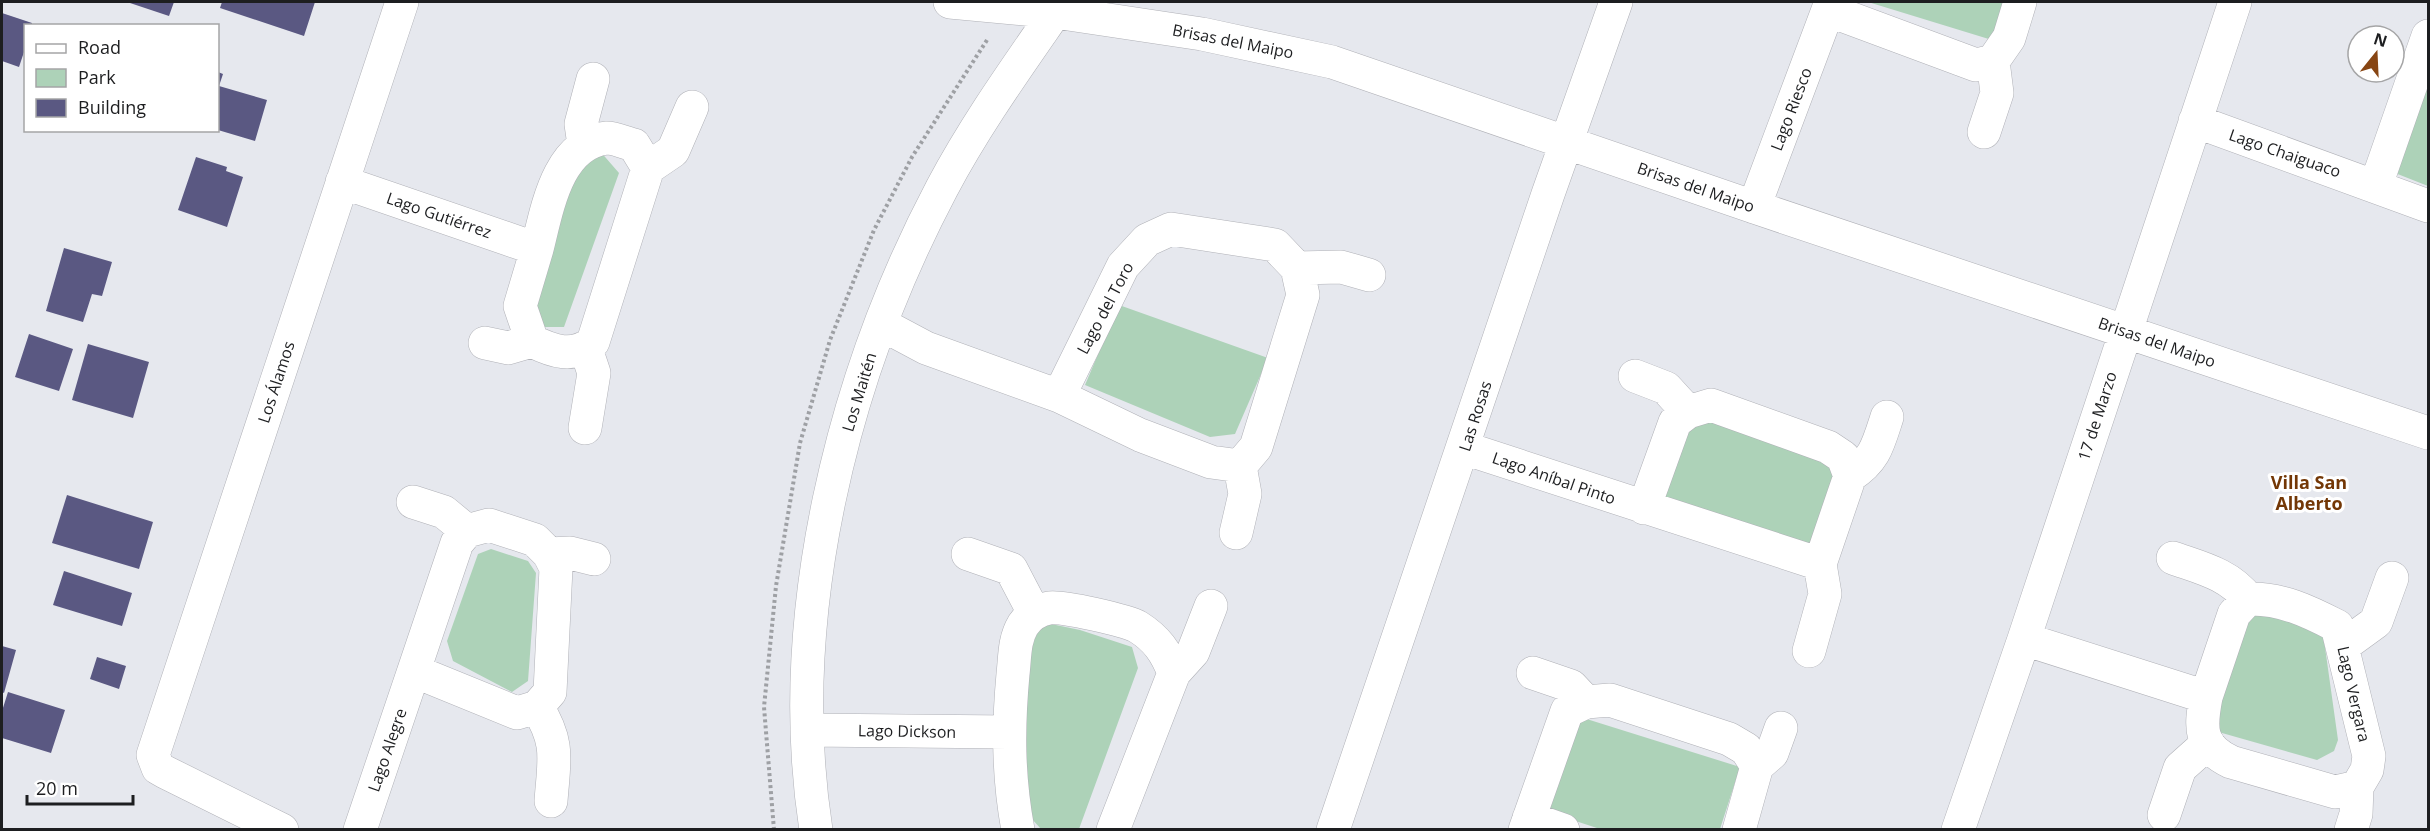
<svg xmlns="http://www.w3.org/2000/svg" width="2430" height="831" viewBox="0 0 2430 831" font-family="'Open Sans',sans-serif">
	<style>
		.green { fill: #add2b8 }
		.building { fill: #5a5882 }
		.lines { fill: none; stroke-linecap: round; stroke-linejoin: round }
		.minor-casing { stroke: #b0b1b7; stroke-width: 34 }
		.path { stroke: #9ea0a4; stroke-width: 4; stroke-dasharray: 3 3; stroke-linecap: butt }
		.minor { stroke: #fff; stroke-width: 33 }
		.labels { text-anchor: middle; stroke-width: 6; stroke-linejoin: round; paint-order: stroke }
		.street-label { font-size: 16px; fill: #1d1e20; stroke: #fff }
		.neighbourhood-label { font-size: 18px; font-weight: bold; fill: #733706; stroke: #fff }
	</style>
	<rect width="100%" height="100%" fill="#e6e8ee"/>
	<path class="green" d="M1868,2H2004L1992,40Z
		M2428,80V186L2395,173Z
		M599,150L619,173L564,327H541L529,311L565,165Z
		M1119,305L1268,358L1235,434L1210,437L1085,385Z
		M1688,414L1822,455L1839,474L1810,552L1660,495Z
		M491,549L528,561L536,573L528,681L512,692L453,661L447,641L478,554Z
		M2245,601L2322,626L2338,740L2334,751L2317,760L2215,731Z
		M1027,619L1080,630L1132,647L1138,668L1079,829H1041L1031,818L1014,719Z
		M1577,716L1740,767L1720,829H1600L1545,811Z"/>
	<path class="building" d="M127,2H174L169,16Z
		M222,2H315L304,36L220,8Z
		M2,13L32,23V26H26V46L19,67L2,61Z
		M218,72L223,74L219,86L267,100L255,141L218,130Z
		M196,157L227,167L226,171L243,177L227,227L178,210Z
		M64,248L112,262L102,296L92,294L83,322L46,311Z
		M29,334L73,349L59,391L15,377Z
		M88,344L149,362L133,418L72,400Z
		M67,495L153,522L139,569L52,543Z
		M64,571L132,593L122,626L53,605Z
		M2,646L16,650L4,693L2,692Z
		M97,657L126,666L119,689L90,679Z
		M8,692L65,710L51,753L2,738V711Z"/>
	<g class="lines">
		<defs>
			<path id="minor" d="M950,2L1055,12L1202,34L1332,62L1754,207L2428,433
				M1828,10L1976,65L1993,61L2009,38L2020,2
				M2195,121L2428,206
				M1984,132L1997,93L1993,61
				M584,145L581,124L593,79
				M648,168L673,151L692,107
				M342,182L537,249C547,210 557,143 607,138C615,138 626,143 634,145L648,168L593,342C573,359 552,351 532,341L520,306L537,249
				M2376,185L2428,36
				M1754,207L1831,2
				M1297,268L1341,267L1369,275
				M881,324L926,348L1059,396L1140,435L1211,462L1240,466L1256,447L1303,295L1297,268L1275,245L1171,229L1147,240L1123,266L1059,396
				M485,343L508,348L532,341
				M1635,376L1666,388L1688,412
				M585,428L594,373L586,349
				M1464,448L1820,564L1850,476L1843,457L1828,447L1711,405L1688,412L1675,422L1644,508
				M1850,476C1875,460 1878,445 1887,417
				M413,502L444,512L467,531
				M1236,533L1245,494L1240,466
				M549,554L570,553L594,559
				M968,554L1011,569L1034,613
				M2173,558C2201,568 2229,574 2248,599
				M2024,639L2206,697L2234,614L2248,599C2281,598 2308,611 2337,626L2369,756L2367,770L2357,787L2335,792L2231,762C2199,747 2200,728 2206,697
				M2343,646L2376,622L2392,578
				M1809,651L1825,594L1820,564
				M1174,673L1193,652L1211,606
				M1533,673L1571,686L1586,702
				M537,707C560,743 554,760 551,801
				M807,730L1008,732
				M2164,815L2180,768L2208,743
				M1529,818L1563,830
				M282,830L165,772L158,768L153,755L402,2
				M360,830L457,543L467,531L489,525L535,540L549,554L556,568L550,692L537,707L517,713L414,671
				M816,830C783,617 842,377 942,188C977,122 1020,63 1062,2
				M1018,830C1008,776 1008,728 1013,674C1015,657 1014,640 1023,625C1029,616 1038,610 1049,608C1060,605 1128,621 1138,627C1157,639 1166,652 1174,673L1113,830
				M1333,830L1548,194L1616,2
				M1525,830L1567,711L1586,702L1610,700L1729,739L1746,749L1757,766
				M1739,830L1757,766L1772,753L1781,728
				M1958,830L2024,639L2235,2
				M2351,830L2356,814L2357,787"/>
		</defs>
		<use href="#minor" class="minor-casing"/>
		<path class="path" d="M774,830L764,707L776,586L800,443L830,340L874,230L912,157L987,40"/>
		<use href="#minor" class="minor"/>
	</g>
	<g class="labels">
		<g class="street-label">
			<text transform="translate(1233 41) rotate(11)" y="6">Brisas del Maipo</text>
			<text transform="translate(1791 109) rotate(-69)" y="6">Lago Riesco</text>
			<text transform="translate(2285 153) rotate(19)" y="6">Lago Chaiguaco</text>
			<text transform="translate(1696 187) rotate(19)" y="6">Brisas del Maipo</text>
			<text transform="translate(439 215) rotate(19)" y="6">Lago Gutiérrez</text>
			<text transform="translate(1105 308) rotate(-62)" y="6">Lago del Toro</text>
			<text transform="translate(2157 342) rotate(19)" y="6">Brisas del Maipo</text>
			<text transform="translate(276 382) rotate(-72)" y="6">Los Álamos</text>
			<text transform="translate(859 392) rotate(-73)" y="6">Los Maitén</text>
			<text transform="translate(1475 416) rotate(-72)" y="6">Las Rosas</text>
			<text transform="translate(2097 416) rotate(-72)" y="6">17 de Marzo</text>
			<text transform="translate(1554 478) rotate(19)" y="6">Lago Aníbal Pinto</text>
			<text transform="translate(2354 694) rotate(77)" y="6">Lago Vergara</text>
			<text transform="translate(907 731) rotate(1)" y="6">Lago Dickson</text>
			<text transform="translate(387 750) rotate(-71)" y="6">Lago Alegre</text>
		</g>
		<g class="neighbourhood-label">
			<text x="2309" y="489">Villa San<tspan x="2309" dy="21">Alberto</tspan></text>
		</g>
	</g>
	<rect width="2430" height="831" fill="none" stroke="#1d1e20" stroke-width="6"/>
	<rect x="24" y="24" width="195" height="108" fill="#ffffff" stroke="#a5a5a6" stroke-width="1.5"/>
	<rect x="36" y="44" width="30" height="9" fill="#ffffff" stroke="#a5a5a6" stroke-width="1.5"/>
	<text x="78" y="54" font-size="18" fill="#1d1e20">Road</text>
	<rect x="36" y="69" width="30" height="18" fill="#add2b8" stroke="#a5a5a6" stroke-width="1.5"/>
	<text x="78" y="84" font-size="18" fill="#1d1e20">Park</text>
	<rect x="36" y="99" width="30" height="18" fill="#5a5882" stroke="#a5a5a6" stroke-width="1.5"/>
	<text x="78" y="114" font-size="18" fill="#1d1e20">Building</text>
	<g transform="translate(2376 54) rotate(18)"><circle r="28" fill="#ffffff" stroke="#a5a5a6" stroke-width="1.5"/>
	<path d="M0-4.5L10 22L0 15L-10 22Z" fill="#874513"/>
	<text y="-9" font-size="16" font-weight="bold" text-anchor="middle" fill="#1d1e20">N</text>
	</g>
	<path d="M27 795v9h106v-9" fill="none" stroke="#1d1e20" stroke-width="3"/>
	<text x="36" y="795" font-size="18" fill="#1d1e20" stroke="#ffffff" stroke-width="4.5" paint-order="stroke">20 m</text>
</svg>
